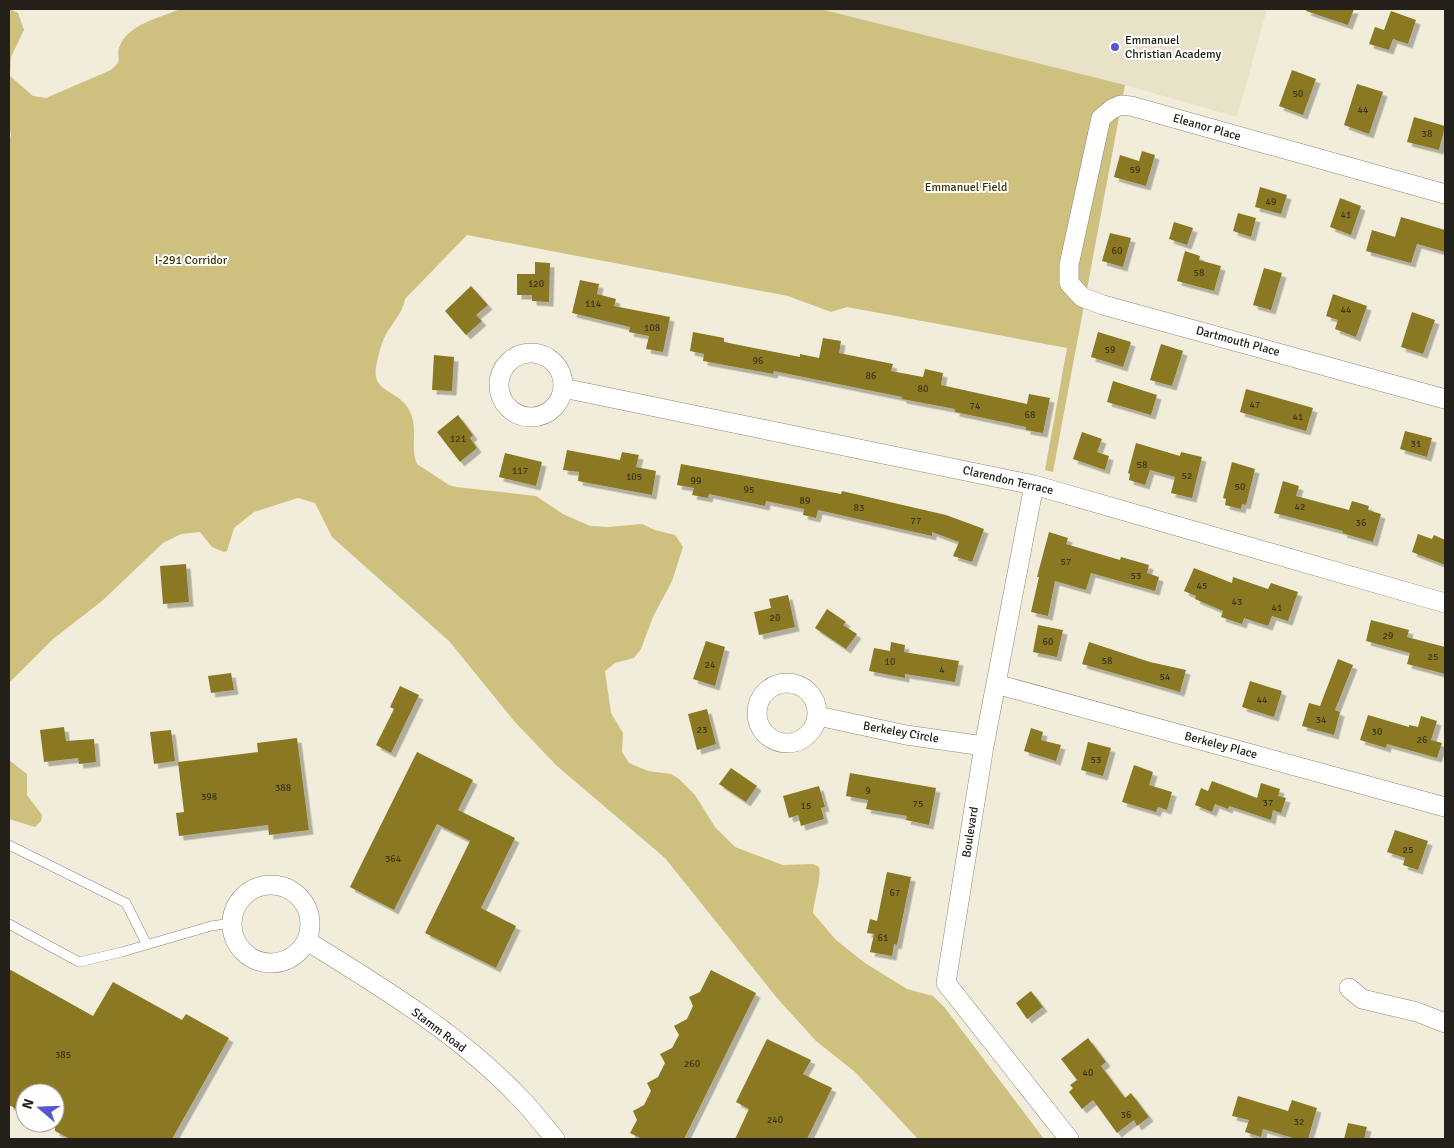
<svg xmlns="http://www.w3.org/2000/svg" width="1454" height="1148" viewBox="0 0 1454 1148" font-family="Signika,sans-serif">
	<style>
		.built { fill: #e8e2c8 }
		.green { fill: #cec07f }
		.building { fill: #8a7924; filter: url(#shadow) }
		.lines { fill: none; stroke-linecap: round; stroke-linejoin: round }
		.service-casing { stroke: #8c8877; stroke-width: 10 }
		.minor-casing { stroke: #8c8877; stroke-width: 20 }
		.service { stroke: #fff; stroke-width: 9 }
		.minor { stroke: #fff; stroke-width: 19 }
		.poi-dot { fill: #5657cf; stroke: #fff; stroke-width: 2 }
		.labels { text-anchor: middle; stroke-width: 4; stroke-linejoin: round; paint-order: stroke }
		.number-label { font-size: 10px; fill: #3c361c }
		.poi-label { font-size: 12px; fill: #222019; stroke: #fff; text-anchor: start }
		.street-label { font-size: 12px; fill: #222019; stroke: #fff }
		.park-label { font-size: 12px; fill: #3b3202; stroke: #fff }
	</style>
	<defs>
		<filter id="shadow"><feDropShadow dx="4.5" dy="4.5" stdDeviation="0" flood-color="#0004"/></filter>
	</defs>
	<rect width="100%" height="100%" fill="#f1edda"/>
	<path class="built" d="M820,9H1267L1237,117L1125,85Z"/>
	<path class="green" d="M9,9L18,13L24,30L11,57L10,76L33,96L46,98L111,70L118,63C120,58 117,53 119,48C127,24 160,18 180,9H820L1125,85L1053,472L1045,470L1067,348L847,307L831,312L788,296L467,235L405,299C403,313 391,324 385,336C381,344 379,353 377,362C369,393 395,388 408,408C420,428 409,446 417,464L449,485L456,487L536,496L563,514L590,526L608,527L642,524L655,530L675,535L683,547L672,581L653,617L641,649L634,658L615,663L605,671L611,713L623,733L622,752L629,763L648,771L671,774L679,779L695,795L715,827L735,847L783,865L813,864L819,867C822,876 814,900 813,913L836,940L865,963L907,989L933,996L945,1008L1044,1139H918L855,1072L816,1041L777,998L665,858L557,766L514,721L449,641L332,537L315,503L298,498L254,512L234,528L227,551L224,552L212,547L200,532L181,534L163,543L102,601L53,639L9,683V142L11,135L9,127Z
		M9,760L27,774V795L42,815L41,821L35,827L9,819Z"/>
	<path class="building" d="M1307,9H1354L1348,25L1306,11Z
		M1391,11L1416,20L1408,44L1393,39L1389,50L1369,44L1375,27L1384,30Z
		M1292,70L1316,79L1303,115L1279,106Z
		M1357,84L1383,92L1369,134L1344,125Z
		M1414,117L1445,126L1439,150L1407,142Z
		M1142,151L1155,155L1146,186L1114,177L1120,155L1139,161Z
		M1260,187L1287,195L1281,214L1255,207Z
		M1340,198L1361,206L1351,235L1330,227Z
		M1238,213L1256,218L1251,237L1233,231Z
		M1401,217L1445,230V252L1417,244L1411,263L1366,251L1372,230L1395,237Z
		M1174,222L1193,228L1187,245L1169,239Z
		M1110,233L1131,238L1123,267L1102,261Z
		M1185,251L1200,256L1199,260L1221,266L1214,291L1177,281Z
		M535,262L550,263L549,302L532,301V295H517V274H535Z
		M1264,268L1282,273L1271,310L1253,305Z
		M580,280L599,284L597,294L616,299L614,306L670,317L663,352L646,349L649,336L629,332L630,327L572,313Z
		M471,286L488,305L476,315L482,321L466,335L445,311Z
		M1333,294L1367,306L1356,337L1335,329L1338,320L1326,316Z
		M1412,312L1435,320L1423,354L1401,347Z
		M693,332L724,338V342L800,357V354L819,358L823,338L841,341L839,353L893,364L891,371L923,377L925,369L943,373L941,385L1027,404L1029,394L1050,398L1043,433L1026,430V427L955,412V409L902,399V397L774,371L773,374L703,361L704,354L690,351Z
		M1098,332L1131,342L1123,367L1091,357Z
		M1161,344L1183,351L1172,386L1150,380Z
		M434,355L454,357L452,391L432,390Z
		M1113,381L1157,395L1151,415L1107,402Z
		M1246,389L1313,408L1306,431L1240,412Z
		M458,415L473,435L470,438L477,448L460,462L437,432Z
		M1405,431L1432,438L1427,457L1400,449Z
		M1082,432L1102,439L1097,452L1109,456L1105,470L1073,459Z
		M1136,443L1180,456L1181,452L1202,457L1192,498L1171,493L1175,477L1150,470L1145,485L1129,480L1130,474L1128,473Z
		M567,450L620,460L622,452L639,455L636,467L656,471L652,495L578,481L579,472L563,470Z
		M505,453L542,462L536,486L499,477Z
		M1232,462L1255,469L1246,505L1242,504L1241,509L1225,505L1226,499L1223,498Z
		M681,464L841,494L842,491L946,515L984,529L972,562L953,556L959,542L932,532V536L818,510L816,518L803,515L804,509L766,501L765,506L709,494L708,498L692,495L694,488L677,485Z
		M1283,481L1299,486L1296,496L1349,510L1352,501L1369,506L1368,510L1381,514L1373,542L1342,533L1343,531L1274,513Z
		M1049,532L1068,538L1066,544L1120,560L1121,557L1149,565L1147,573L1159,577L1155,591L1091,573L1086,590L1055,581L1048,616L1031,612L1039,577H1037Z
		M1418,534L1432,539L1434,535L1445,540V565L1412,552Z
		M186,564L189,602L163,604L160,566Z
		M1194,568L1232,583L1233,577L1268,589L1271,583L1298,592L1288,621L1272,616L1268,626L1244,618L1242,624L1221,617L1223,611L1195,599L1196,596L1184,591Z
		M788,595L795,627L759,635L754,612L771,608L769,599Z
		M827,609L846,622L843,625L857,634L846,649L815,628Z
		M1371,620L1409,630L1407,637L1445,647V674L1407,664L1410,653L1366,641Z
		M1038,625L1063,630L1057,657L1033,652Z
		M706,641L725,647L715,686L693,679Z
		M891,642L905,645L904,652L959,661L955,682L905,674V678L869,671L874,648L890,651Z
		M1089,642L1150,662L1186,670L1180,692L1082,664Z
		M1338,659L1353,665L1335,710L1340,712L1334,735L1302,726L1309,703L1320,706Z
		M231,673L234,690L211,693L208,676Z
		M1250,681L1282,691L1274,717L1242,707Z
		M400,686L419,695L391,753L376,745L394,709L390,707Z
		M707,709L716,744L697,750L688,714Z
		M1368,715L1409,727V725L1418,727L1421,716L1437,721L1431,740L1442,743L1437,758L1387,744L1386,748L1360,740Z
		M64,727L66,741L94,739L96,762L79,764L78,758L44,762L40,730Z
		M1031,728L1043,732L1041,740L1061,745L1056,761L1024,751Z
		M171,730L175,761L154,764L150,732Z
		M297,738L309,830L269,835L268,825L179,836L176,813L184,812L178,762L258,752L257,743Z
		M1088,742L1111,748L1103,776L1081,770Z
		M417,752L473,780L458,810L515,838L481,908L516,926L496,968L425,933L470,841L437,824L394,910L350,887Z
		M1134,765L1153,772L1149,785L1172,792L1167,810L1158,807L1156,812L1122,802Z
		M731,768L757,786L746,802L719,784Z
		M850,773L936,788L929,825L906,820L907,816L866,809L868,800L846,796Z
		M1212,781L1257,798L1261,783L1280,789L1278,796L1286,798L1281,813L1273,810L1271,820L1229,806L1228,809L1215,804L1212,812L1195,805L1201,788L1208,791Z
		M819,786L825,807L821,808L824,819L801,826L798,815L789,818L783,796Z
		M1395,830L1428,841L1418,870L1403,865L1405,858L1387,852Z
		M887,872L911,877L897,945L894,944L892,956L870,952L874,934L867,933L870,919L877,921Z
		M9,969L93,1016L113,982L182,1020L186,1014L229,1038L172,1139H70L55,1131V1093H25V1114L9,1105Z
		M711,970L756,993L684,1139H642L630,1133L637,1120L633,1111L644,1105L651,1091L647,1083L658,1077L665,1063L660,1054L672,1048L679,1035L674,1026L687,1019L693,1006L689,997L700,992Z
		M1031,991L1043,1007L1027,1019L1016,1003Z
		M1088,1038L1106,1062L1101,1066L1125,1098L1131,1093L1149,1117L1137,1126L1134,1120L1117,1133L1093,1100L1082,1109L1069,1092L1073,1088L1070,1085L1077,1080L1061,1059Z
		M767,1039L811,1060L803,1074L832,1088L807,1139H735L749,1109L736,1102Z
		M1238,1096L1288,1111L1292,1100L1317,1108L1308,1139H1296L1263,1129L1261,1137L1245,1132L1249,1120L1232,1116Z
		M1348,1123L1367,1127L1364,1139H1344Z"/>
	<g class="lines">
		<defs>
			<path id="service" d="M9,845L126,903L147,945
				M9,924L79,962L122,952L211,926L232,923"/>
			<path id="minor" d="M1445,194L1131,106L1121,105L1112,109L1101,118L1069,265V283L1082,297L1103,305L1445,399
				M499 385a32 32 0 1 1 64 0a32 32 0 1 1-64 0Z
				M563,388L1034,485L1445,603
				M1034,485L984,746L946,983L1069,1139
				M757 713a30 30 0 1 1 60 0a30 30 0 1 1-60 0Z
				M996,684L1445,807
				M818,716L906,735L984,746
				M232 924a39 39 0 1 1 78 0a39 39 0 1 1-78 0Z
				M307,941C381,987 460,1034 521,1099C533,1111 544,1126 555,1139
				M1349,988L1362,999L1417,1012L1445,1023"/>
		</defs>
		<use href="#service" class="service-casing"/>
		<use href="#minor" class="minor-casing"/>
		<use href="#service" class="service"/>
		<use href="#minor" class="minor"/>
	</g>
	<circle class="poi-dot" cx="1115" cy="47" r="5"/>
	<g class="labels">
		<g class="number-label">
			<text x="1298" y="97">50</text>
			<text x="1363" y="113">44</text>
			<text x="1427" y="137">38</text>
			<text x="1135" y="173">59</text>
			<text x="1271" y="205">49</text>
			<text x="1346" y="218">41</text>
			<text x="1117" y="254">60</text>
			<text x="1199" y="276">58</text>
			<text x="536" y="287">120</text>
			<text x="593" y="307">114</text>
			<text x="1346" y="313">44</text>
			<text x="652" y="331">108</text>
			<text x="1110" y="353">59</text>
			<text x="758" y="364">96</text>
			<text x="871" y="379">86</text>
			<text x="923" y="392">80</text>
			<text x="1255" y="408">47</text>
			<text x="975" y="409">74</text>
			<text x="1030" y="418">68</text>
			<text x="1298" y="420">41</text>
			<text x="458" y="442">121</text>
			<text x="1416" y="447">31</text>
			<text x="1142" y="468">58</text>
			<text x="520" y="474">117</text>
			<text x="1187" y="479">52</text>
			<text x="634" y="480">105</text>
			<text x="696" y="484">99</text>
			<text x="1240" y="490">50</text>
			<text x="749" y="493">95</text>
			<text x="805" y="504">89</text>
			<text x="1300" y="510">42</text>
			<text x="859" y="511">83</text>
			<text x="916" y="524">77</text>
			<text x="1361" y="526">36</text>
			<text x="1066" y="565">57</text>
			<text x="1136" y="579">53</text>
			<text x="1202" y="589">45</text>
			<text x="1237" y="605">43</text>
			<text x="1277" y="611">41</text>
			<text x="775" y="621">20</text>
			<text x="1388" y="639">29</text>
			<text x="1048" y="645">60</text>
			<text x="1433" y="660">25</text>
			<text x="1107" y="664">58</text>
			<text x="890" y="665">10</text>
			<text x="710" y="668">24</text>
			<text x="942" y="673">4</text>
			<text x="1165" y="680">54</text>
			<text x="1262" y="703">44</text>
			<text x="1321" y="723">34</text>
			<text x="702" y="733">23</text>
			<text x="1377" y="735">30</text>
			<text x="1422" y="743">26</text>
			<text x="1096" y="763">53</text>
			<text x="283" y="791">388</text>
			<text x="868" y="794">9</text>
			<text x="209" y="800">398</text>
			<text x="1268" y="806">37</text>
			<text x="918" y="807">75</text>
			<text x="806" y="809">15</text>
			<text x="1408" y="853">25</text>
			<text x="393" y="862">364</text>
			<text x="895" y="896">67</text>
			<text x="883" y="941">61</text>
			<text x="63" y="1058">385</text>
			<text x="692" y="1067">260</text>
			<text x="1088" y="1076">40</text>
			<text x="1126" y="1118">36</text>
			<text x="775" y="1123">240</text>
			<text x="1299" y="1125">32</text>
		</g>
		<g class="poi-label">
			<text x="1125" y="44">Emmanuel<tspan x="1125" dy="14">Christian Academy</tspan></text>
		</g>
		<g class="street-label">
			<text transform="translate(1207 127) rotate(16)" y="4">Eleanor Place</text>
			<text transform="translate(1238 341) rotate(15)" y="4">Dartmouth Place</text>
			<text transform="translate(1008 480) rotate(13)" y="4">Clarendon Terrace</text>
			<text transform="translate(901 732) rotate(10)" y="4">Berkeley Circle</text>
			<text transform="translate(1221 745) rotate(15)" y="4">Berkeley Place</text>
			<text transform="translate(970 832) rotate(-81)" y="4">Boulevard</text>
			<text transform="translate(439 1030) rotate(37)" y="4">Stamm Road</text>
		</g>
		<g class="park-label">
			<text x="966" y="191">Emmanuel Field</text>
			<text x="191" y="264">I-291 Corridor</text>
		</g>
	</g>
	<rect width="1454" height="1148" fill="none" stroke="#222019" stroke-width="20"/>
	<g transform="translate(40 1108) rotate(289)"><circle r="24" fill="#ffffff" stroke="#a7a6a3"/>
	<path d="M0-4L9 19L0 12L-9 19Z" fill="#5657cf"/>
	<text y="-8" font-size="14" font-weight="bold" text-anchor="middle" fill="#222019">N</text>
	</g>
</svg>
